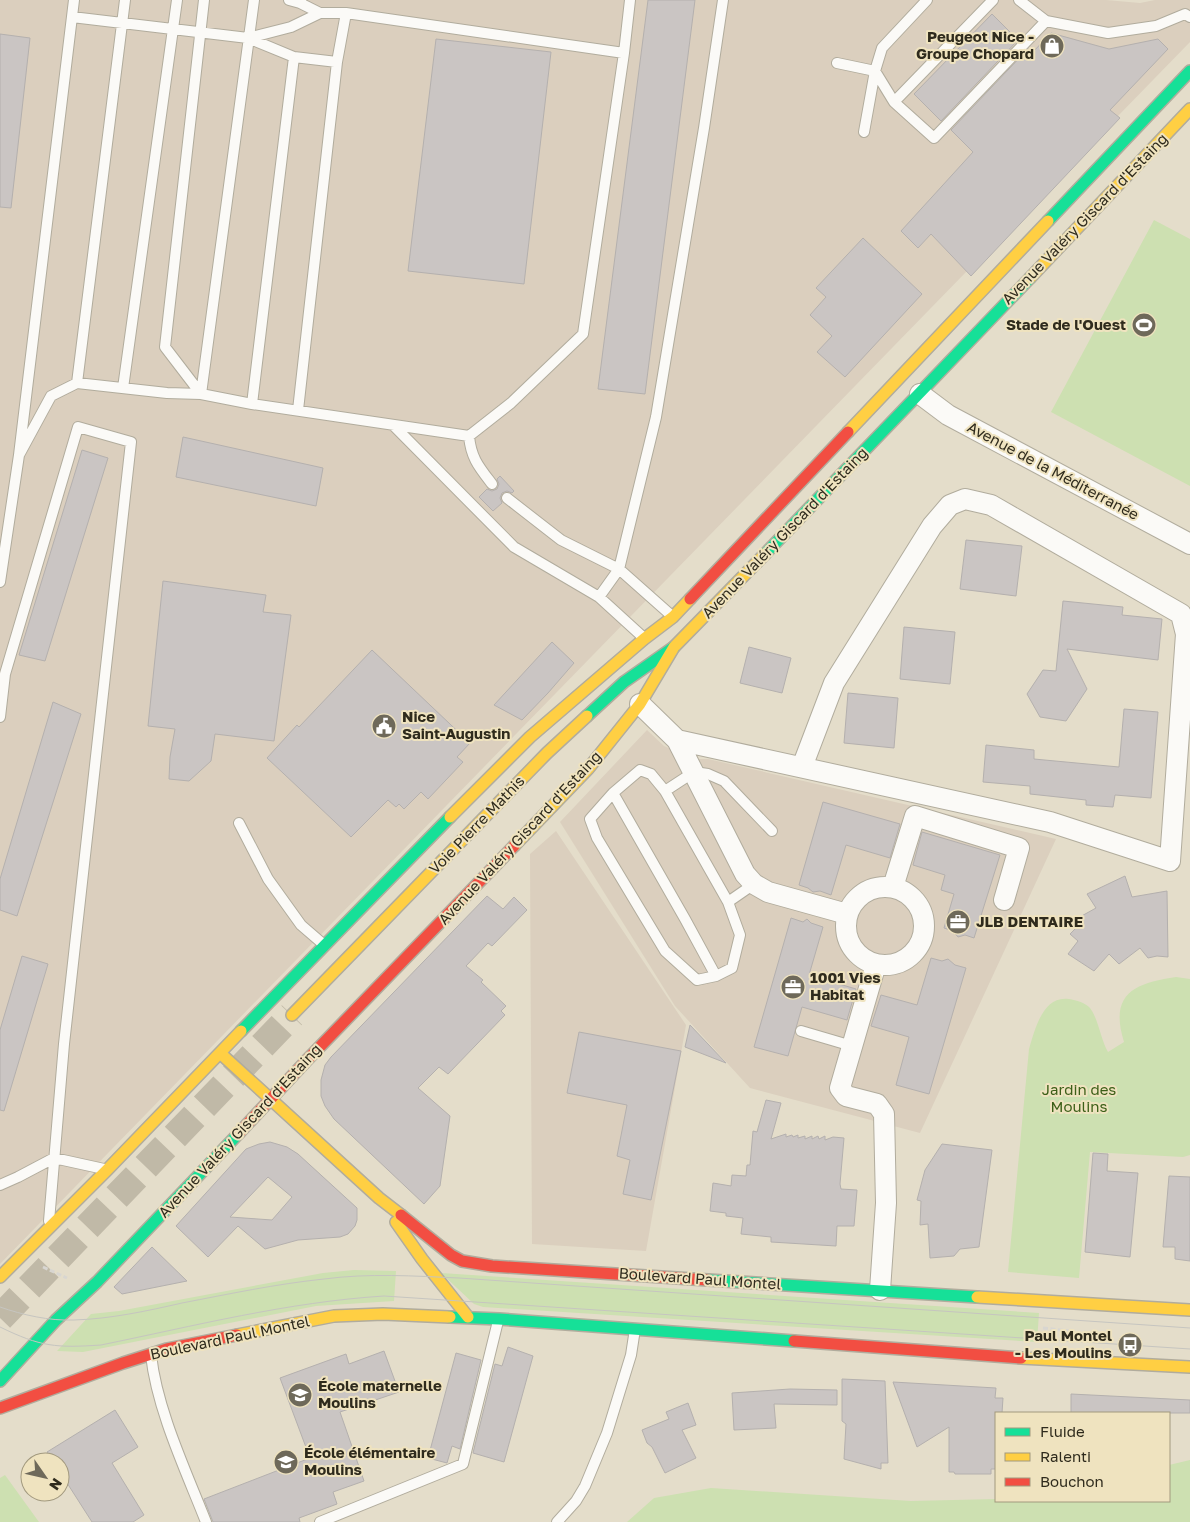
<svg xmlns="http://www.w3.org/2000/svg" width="1190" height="1522" viewBox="0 0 1190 1522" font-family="'Golos Text',sans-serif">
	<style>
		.commercial { fill: #dbcfbe }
		.green { fill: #cde0b1 }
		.building { fill: #cac5c3; stroke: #b4b0ae; fill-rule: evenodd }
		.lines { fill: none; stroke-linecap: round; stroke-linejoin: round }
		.highway-tunnel { stroke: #c0b9a7; stroke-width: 28; stroke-dasharray: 28 14; stroke-linecap: butt }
		.lane-casing { stroke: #b1ac9d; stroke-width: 12 }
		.street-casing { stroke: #b1ac9d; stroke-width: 22 }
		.fast-casing { stroke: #b1ac9d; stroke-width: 14 }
		.slow-casing { stroke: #b1ac9d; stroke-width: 14 }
		.jam-casing { stroke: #b1ac9d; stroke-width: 14 }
		.path { stroke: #d8d6d1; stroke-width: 3; stroke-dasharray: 5 2.5; stroke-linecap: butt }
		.lane { stroke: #fbfaf7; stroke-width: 10 }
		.street { stroke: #fbfaf7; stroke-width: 20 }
		.fast { stroke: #16e098; stroke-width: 11 }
		.slow { stroke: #ffcf43; stroke-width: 11 }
		.jam { stroke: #f24e42; stroke-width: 11 }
		.tram { stroke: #c6c5c0; stroke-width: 1 }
		.labels { text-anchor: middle; stroke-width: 4; stroke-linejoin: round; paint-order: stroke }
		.poi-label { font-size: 15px; font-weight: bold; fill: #2f2b1d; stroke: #efe3bf; text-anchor: start }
		.street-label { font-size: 15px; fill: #2f2b1d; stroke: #efe3bf }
		.park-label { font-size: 15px; fill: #3c5f18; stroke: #efe3bf }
	</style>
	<rect width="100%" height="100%" fill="#e4ddca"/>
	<path class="commercial" d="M0,0H1106L1140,3L1155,0H1190V42L0,1264Z
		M647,730L664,746L694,759H708L1056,839L920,1133L750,1088L675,1006L560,822Z
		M556,831L686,1025L646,1251L532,1244L530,854Z"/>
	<path class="green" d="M1154,220L1190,239V486L1051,412Z
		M1176,977L1190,979V1155L1183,1157L1090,1152L1079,1278L1008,1272L1029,1049C1035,1029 1043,995 1069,999C1076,1000 1086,1003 1090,1008C1098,1018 1101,1040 1108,1052L1124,1042C1109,994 1134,983 1176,977Z
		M354,1270L396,1271L394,1301L316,1306L83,1352L57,1351L91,1314L119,1311L323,1273Z
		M441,1273L1039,1313L1037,1342L483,1307L474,1304Z
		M1190,1460V1522H627L654,1498L711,1488L911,1501L996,1499V1501H1169V1465Z
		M5,1475L39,1522H0V1478Z"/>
	<path class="building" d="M648,0H695L645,394L598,389Z
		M992,14L1018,40L941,121L914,94Z
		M1051,33L1109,49L1158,39L1168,49L1110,110L1120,118L971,276L931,234L918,248L901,231L973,152L951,130L1028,49L1032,53Z
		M0,34L30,38L11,208L0,207Z
		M436,39L551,52L524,284L408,271Z
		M863,238L922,294L845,377L817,352L832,336L810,315L826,297L816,288Z
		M183,437L323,468L316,506L176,477Z
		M82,450L108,458L45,661L19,655Z
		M500,476L514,491L512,493L507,491L502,493L500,498L502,503L493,511L479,497L487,489L492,491L497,489L499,484L497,479Z
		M966,540L1022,546L1016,596L960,589Z
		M163,581L266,595L263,612L291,615L274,741L215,734L211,761L189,781L169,779L170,757L175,729L148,726Z
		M1063,601L1123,607L1122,615L1162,619L1158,660L1067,649L1087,689L1066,721L1040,717L1027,694L1043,670L1056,671Z
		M904,627L955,632L950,684L900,679Z
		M552,642L574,663L548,693L522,720L494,705Z
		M749,647L791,658L782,693L740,683Z
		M372,650L470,743L457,757L463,762L428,799L421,792L404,809L399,804L396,807L388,800L351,837L267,758L297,725L299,727Z
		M848,693L898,698L894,748L844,743Z
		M53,702L81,714L17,916L0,910V879Z
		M1124,709L1158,712L1151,798L1115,795L1113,807L1086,805V800L1030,794V786L983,782L986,745L1034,750V759L1119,767Z
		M823,802L900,824L890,858L846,845L831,895L820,891L813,892L808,888L799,885Z
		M922,832L1000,855L974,938L965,935L958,937L953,931L944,928L954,894L941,890L945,875L913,865Z
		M1125,876L1132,897L1167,891L1168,957L1157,956L1148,958L1140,948L1119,964L1109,954L1094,971L1068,954L1078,941L1070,934L1077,927L1078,918L1096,908L1087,894Z
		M487,896L503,909L514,897L527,910L492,946L488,943L466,966L483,980L481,982L506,1006L501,1011L505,1015L448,1074L439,1067L418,1088L450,1116L440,1186L424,1204L334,1119L325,1106L321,1096V1080L325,1065L331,1057Z
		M791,918L803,922L807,919L811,923L823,927L809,975L856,989L847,1020L802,1007L788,1056L754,1047Z
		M22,956L48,964L4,1111L0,1110V1030Z
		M931,958L942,961L948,959L955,965L966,968L929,1094L896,1085L909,1037L871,1026L881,995L917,1005Z
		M690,1025L726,1063L685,1047Z
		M579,1032L681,1051L651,1200L623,1194L630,1160L617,1156L627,1105L567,1093Z
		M766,1100L781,1103L771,1139L786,1134V1137L792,1135L793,1137L798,1135V1138L805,1136V1139L812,1136V1139L818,1136L819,1139L825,1136V1140L833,1137L844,1138L840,1184L841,1189L857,1190L854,1226H837L836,1246L771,1242V1237L741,1234L743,1218L726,1216V1213L710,1211L713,1183L731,1186L732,1175L746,1176L747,1165H750L753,1131L757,1132Z
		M270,1142L287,1147L298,1154L357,1208V1220L355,1226L348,1234L340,1237L298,1240L265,1249L238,1226L208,1257L176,1226L246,1149L259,1144ZM268,1177L292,1197L272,1220L230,1217Z
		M942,1144L992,1150L979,1247L960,1249L954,1256L930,1258L928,1224L920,1225L921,1201L917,1200L925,1170Z
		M1093,1153L1108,1154L1107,1171L1138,1173L1130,1257L1085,1252Z
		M1169,1176L1190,1177V1261L1175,1259V1247H1163Z
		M152,1247L187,1281L122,1294L114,1287Z
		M508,1347L533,1356L504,1462L473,1453L495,1364L502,1366Z
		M384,1351L399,1392L340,1412L364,1481L333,1492L337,1504L299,1518L300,1522H213L204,1499L310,1458L280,1378L346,1354L349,1364Z
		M456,1353L481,1360L460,1449L452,1446L447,1463L428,1458Z
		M842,1379L885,1381L888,1463H881V1469L844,1459L846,1424L842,1421Z
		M893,1382L996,1388L995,1398H1003L1002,1413H996V1469H991V1474H955L954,1472H949V1427L917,1447Z
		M790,1389L837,1390V1405L774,1404L776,1428L734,1430L732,1393Z
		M1071,1394L1190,1400V1413H1071Z
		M688,1403L696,1425L682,1430L696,1458L665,1473L652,1447L647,1443L642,1430L669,1419L666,1412Z
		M115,1410L138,1447L112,1463L144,1515L133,1522H92L60,1472V1462H54L47,1452Z"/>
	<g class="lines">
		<path class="highway-tunnel" d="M0,1318L292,1015"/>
		<defs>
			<path id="lane" d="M289,0L300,3
				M301,0L300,3L320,13H346
				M1019,0L1046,21L1108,33L1156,26L1185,14L1190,17
				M248,38L291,27L320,13
				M624,53L630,0
				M837,63L875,71L894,102L934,138L1046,21
				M894,102L993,0
				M864,132L875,71L882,48L927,0
				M77,383L125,0
				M123,388L177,0
				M201,394L165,347L204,0
				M201,394L254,0
				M252,404L294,57
				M298,410L337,62
				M393,425L514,547L599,597L644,638
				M469,436C471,458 479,467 492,484
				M19,455L51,396L77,383L167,393L201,394L252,404L469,436L511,403L583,334L624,53L346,13L337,62L294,57L248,38L72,17
				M507,498L561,540L619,569L672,616
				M0,582L19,455L74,0
				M599,597L619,569L656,417L704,128L723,0
				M0,717L5,674L78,427L131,442L64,1044L49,1221
				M665,791L728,902L740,935L732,968L716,976L697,980L665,951L597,838L590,819L613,793L640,770L651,774L665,791L694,772L708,774L724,781L772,831
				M613,793L685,919L716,976
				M239,823L268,879L301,925L323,944
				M728,902L754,884
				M801,1031L852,1046
				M0,1185L18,1177L54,1158L104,1169
				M151,1355C157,1410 186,1471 206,1522
				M320,1522L463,1464L498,1321
				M557,1522L576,1501L585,1486L607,1433L631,1355L635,1329"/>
			<path id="street" d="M920,394L948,415L1190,544
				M640,704L677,740L1050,822L1170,861L1186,634L1181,614L991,505L965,499L950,505L932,526L834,683L802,767
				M677,740L745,874L754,884L768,892L847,914
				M846 926a39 39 0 1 1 78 0a39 39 0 1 1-78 0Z
				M893,887L915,816L1019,848L1004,900
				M876,964L840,1088L846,1096L877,1104L884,1114L886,1203L880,1290"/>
			<path id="fast" d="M1048,221L1190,71
				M765,554L1030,278
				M587,716L624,682L674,647
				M241,1031L450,817
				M708,1280L977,1297
				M450,1317L499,1319L794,1341
				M0,1381L56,1320L97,1282L239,1133"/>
			<path id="slow" d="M1030,278L1190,109
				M848,432L1048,221
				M450,817L530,737L644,639L673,617L690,599
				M514,846L588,769L640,704L674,647L765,554
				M292,1015L547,753L587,716
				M220,1053L379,1198L401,1215
				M396,1222L422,1259L468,1317
				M0,1277L107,1170L241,1031
				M977,1297L1190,1310
				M237,1335L334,1316L383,1314L450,1317
				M1021,1358L1190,1367"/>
			<path id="jam" d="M690,599L848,432
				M239,1133L308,1059L514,846
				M401,1215L451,1255L462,1261L492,1266L708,1280
				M794,1341L1021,1358
				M0,1408L123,1363L167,1349L237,1335"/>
		</defs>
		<use href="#lane" class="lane-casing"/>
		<use href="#street" class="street-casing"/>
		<use href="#fast" class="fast-casing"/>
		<use href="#slow" class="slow-casing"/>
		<use href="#jam" class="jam-casing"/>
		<path class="path" d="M43,1267L67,1278
			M1043,1328L1069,1331"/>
		<use href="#lane" class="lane"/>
		<use href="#street" class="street"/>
		<use href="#fast" class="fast"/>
		<use href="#slow" class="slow"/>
		<use href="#jam" class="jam"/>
		<path class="tram" d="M0,1307C23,1315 49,1321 74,1320C110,1319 147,1311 182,1303C229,1294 276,1284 324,1279C369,1273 414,1276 459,1278L1190,1328
			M0,1327C41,1347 56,1348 101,1345C194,1326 288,1302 384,1296L1190,1349"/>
	</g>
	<defs>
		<symbol id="shop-disc" viewBox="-11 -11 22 22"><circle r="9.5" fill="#6e695a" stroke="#efe3bf"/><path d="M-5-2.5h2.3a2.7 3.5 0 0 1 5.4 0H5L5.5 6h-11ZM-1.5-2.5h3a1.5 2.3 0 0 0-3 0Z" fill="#fff"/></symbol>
		<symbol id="stadium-disc" viewBox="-11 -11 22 22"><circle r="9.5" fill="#6e695a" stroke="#efe3bf"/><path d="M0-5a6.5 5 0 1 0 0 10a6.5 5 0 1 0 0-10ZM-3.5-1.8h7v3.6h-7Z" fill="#fff"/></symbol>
		<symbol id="civic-disc" viewBox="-11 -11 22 22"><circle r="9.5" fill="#6e695a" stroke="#efe3bf"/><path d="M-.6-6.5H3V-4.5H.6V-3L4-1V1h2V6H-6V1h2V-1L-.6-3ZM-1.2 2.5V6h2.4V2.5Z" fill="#fff"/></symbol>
		<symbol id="office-disc" viewBox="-11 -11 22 22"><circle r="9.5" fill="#6e695a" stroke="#efe3bf"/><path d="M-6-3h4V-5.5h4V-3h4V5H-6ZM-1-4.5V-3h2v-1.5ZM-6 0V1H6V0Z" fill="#fff"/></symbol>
		<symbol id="bus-disc" viewBox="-11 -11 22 22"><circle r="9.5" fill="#6e695a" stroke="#efe3bf"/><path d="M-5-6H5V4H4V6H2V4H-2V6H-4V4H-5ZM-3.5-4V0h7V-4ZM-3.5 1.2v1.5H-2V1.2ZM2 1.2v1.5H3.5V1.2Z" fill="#fff"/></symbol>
		<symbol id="school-disc" viewBox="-11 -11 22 22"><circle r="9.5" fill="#6e695a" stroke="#efe3bf"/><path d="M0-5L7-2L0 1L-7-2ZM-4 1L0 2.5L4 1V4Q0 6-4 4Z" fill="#fff"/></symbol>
	</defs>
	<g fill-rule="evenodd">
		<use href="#shop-disc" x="1038" y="32" width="28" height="28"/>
		<use href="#stadium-disc" x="1130" y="311" width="28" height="28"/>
		<use href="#civic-disc" x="370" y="712" width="28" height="28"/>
		<use href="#office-disc" x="944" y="908" width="28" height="28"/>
		<use href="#office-disc" x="779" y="973" width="28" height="28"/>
		<use href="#bus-disc" x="1116" y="1331" width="28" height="28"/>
		<use href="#school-disc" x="286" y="1381" width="28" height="28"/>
		<use href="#school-disc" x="272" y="1448" width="28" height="28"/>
	</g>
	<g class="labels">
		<g class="poi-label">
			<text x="1034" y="42" text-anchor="end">Peugeot Nice -<tspan x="1034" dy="17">Groupe Chopard</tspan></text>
			<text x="1126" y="330" text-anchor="end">Stade de l'Ouest</text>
			<text x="402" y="722">Nice<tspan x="402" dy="17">Saint-Augustin</tspan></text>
			<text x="976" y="927">JLB DENTAIRE</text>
			<text x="810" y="983">1001 Vies<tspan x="810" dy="17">Habitat</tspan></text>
			<text x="1112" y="1341" text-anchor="end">Paul Montel<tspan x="1112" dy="17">- Les Moulins</tspan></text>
			<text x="318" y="1391">École maternelle<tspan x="318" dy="17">Moulins</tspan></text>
			<text x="304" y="1458">École élémentaire<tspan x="304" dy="17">Moulins</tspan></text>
		</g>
		<g class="street-label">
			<text transform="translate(1085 219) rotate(-46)" y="5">Avenue Valéry Giscard d'Estaing</text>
			<text transform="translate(1053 471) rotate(28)" y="5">Avenue de la Méditerranée</text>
			<text transform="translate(785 533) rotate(-46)" y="5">Avenue Valéry Giscard d'Estaing</text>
			<text transform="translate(477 825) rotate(-46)" y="5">Voie Pierre Mathis</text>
			<text transform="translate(520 838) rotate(-47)" y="5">Avenue Valéry Giscard d'Estaing</text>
			<text transform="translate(240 1131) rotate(-47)" y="5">Avenue Valéry Giscard d'Estaing</text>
			<text transform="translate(700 1279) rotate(4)" y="5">Boulevard Paul Montel</text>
			<text transform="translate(230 1338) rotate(-12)" y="5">Boulevard Paul Montel</text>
		</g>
		<g class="park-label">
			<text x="1079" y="1095">Jardin des<tspan x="1079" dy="17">Moulins</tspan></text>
		</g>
	</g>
	<rect x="995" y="1412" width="175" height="90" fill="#efe3bf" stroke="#a2997e"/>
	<rect x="1005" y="1428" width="25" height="8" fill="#16e098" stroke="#a2997e"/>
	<text x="1040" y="1437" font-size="15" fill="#2f2b1d">Fluide</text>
	<rect x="1005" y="1453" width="25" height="8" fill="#ffcf43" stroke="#a2997e"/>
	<text x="1040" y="1462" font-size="15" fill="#2f2b1d">Ralenti</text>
	<rect x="1005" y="1478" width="25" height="8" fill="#f24e42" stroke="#a2997e"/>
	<text x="1040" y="1487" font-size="15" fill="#2f2b1d">Bouchon</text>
	<g transform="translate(45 1477) rotate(124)"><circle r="24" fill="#efe3bf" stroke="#a2997e"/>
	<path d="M0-4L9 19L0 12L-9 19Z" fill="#6e695a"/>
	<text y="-8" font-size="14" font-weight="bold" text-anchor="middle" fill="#2f2b1d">N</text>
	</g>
</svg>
